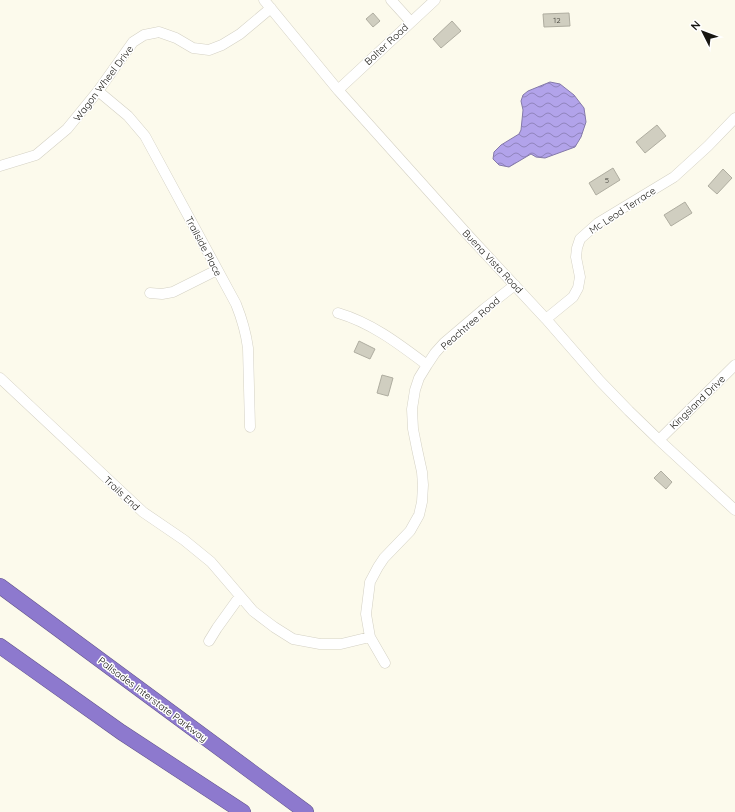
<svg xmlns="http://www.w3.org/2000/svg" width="735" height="812" viewBox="0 0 735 812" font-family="Quicksand,sans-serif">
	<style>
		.water { fill: url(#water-waves); stroke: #8479a9 }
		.building { fill: #d0cec0; stroke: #afada0 }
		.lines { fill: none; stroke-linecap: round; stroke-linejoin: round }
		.minor-casing { stroke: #d4d1c4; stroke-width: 11 }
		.highway-casing { stroke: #64568c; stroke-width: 16 }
		.minor { stroke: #fff; stroke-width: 10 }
		.highway { stroke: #8d79ce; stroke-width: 15 }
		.labels { text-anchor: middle; stroke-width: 3; stroke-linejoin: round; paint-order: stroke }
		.number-label { font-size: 8px; fill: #45443d }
		.street-label { font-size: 10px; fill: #171611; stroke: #fff }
	</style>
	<defs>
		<pattern id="water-waves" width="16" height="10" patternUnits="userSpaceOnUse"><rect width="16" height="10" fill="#b2a3ea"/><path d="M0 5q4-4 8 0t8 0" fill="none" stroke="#9084bc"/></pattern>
	</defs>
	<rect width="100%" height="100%" fill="#fcfaec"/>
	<path class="water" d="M550,82L560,84L574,95L584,108L586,122L581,137L575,147L545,158L536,157L531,154L509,167L499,165L493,159L494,152L501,145L519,134L521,130L523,110L521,101L523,95L528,91Z"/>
	<path class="building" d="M373,13L380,21L373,27L366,19Z
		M569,13L570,26L544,27L543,14Z
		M452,21L461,31L441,48L433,39Z
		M657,125L666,136L645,153L636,142Z
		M613,168L620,180L596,195L589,183Z
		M723,169L732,178L717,194L708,186Z
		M685,202L692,213L671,226L664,215Z
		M359,341L375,349L370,359L354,352Z
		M382,375L393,378L388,396L377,393Z
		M661,471L672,482L666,489L654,478Z"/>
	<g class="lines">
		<defs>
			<path id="minor" d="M264,0L338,90L468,235L546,319L600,381L629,411L659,440L735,510
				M391,0L411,22
				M338,90L435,0
				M98,91L128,116L145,136L236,304C242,319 246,333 248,348L250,427
				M0,166L36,155L67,129L98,91L133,42L144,35L159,32L176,38L193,48L209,50L222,45L240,34L271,8
				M150,293L162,294L173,292L217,270
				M338,313C372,323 399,344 427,365
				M546,319L573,297L578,288L580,277L576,257L577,248L580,239L598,223L674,177L708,146L735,118
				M0,378L143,512L184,540L211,562L253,611L274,627L293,639L320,644H341L370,637L366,614L370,582L378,567L384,558L410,531L419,515L422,502L423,485L422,472L417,449L413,429L412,409L415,390L419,378L427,365L435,353L444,343L484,309L515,285
				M659,440L735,365
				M370,637L385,663
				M209,641L217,628L240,596"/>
			<path id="highway" d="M0,586L306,812
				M0,646L121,732L243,812"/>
		</defs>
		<use href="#minor" class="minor-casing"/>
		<use href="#highway" class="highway-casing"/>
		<use href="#minor" class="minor"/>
		<use href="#highway" class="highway"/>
	</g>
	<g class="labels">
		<g class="number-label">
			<text x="557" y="23">12</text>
			<text x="607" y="183">5</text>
		</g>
		<g class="street-label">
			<text transform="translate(386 44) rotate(-43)" y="4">Balter Road</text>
			<text transform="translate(103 83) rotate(-53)" y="4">Wagon Wheel Drive</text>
			<text transform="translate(622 210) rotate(-33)" y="4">Mc Leod Terrace</text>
			<text transform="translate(204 246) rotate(62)" y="4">Trailside Place</text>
			<text transform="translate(493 261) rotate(47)" y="4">Buena Vista Road</text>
			<text transform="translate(470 323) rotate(-41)" y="4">Peachtree Road</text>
			<text transform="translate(697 402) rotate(-44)" y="4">Kingsland Drive</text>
			<text transform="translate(122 493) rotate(43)" y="4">Trails End</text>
			<text transform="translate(153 699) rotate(37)" y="4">Palisades Interstate Parkway</text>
		</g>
	</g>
	<g transform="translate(703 32) rotate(312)" stroke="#ffffff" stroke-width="3" paint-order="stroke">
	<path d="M0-3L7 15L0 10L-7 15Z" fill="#171611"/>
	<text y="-6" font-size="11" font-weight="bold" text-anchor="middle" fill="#171611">N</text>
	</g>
</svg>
